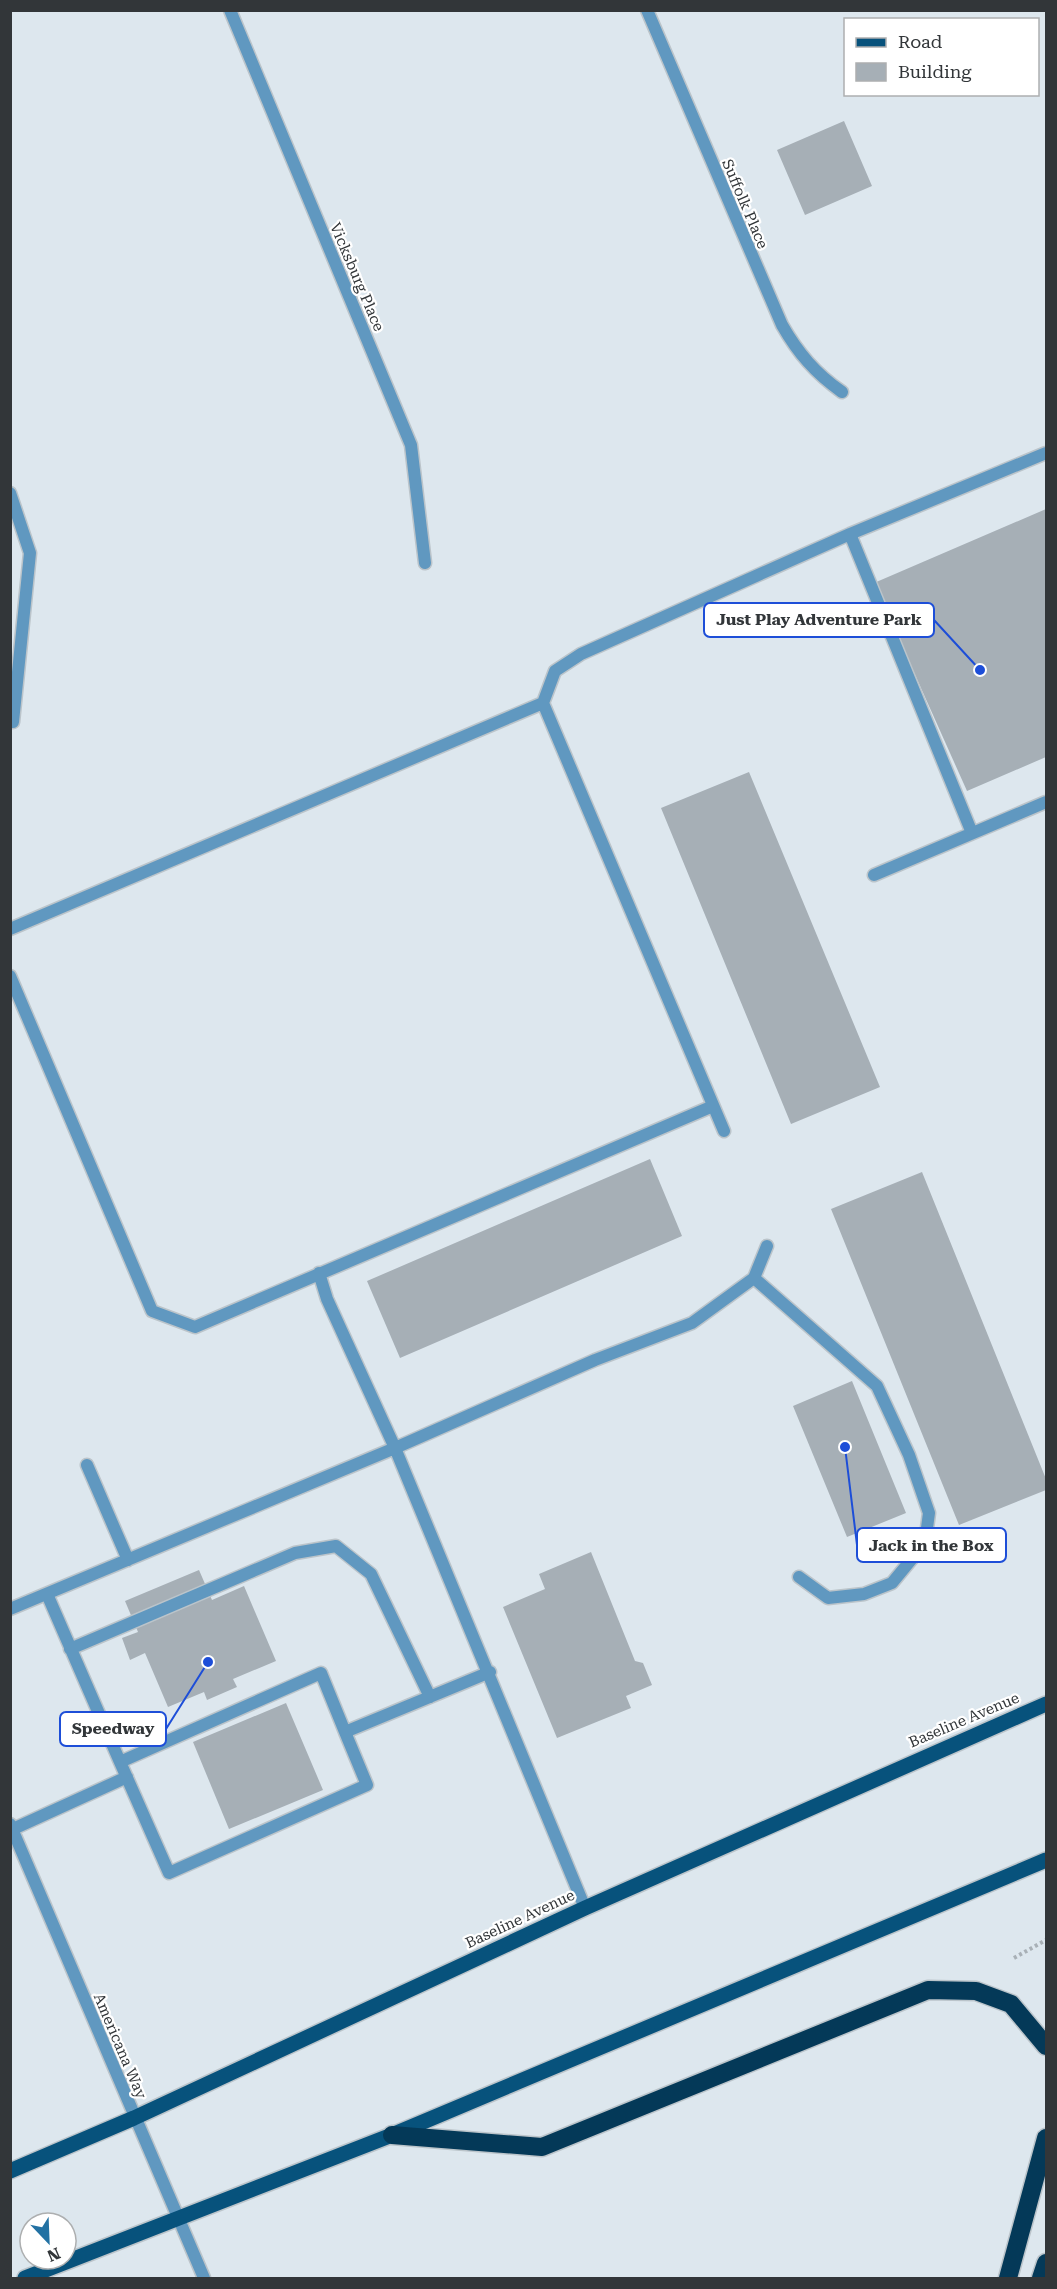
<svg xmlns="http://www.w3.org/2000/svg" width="1057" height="2289" viewBox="0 0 1057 2289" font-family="'Roboto Serif',serif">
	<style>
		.building { fill: #a6afb6 }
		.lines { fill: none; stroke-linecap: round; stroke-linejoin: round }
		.service-casing { stroke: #bbc4ca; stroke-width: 15 }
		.minor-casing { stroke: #bbc4ca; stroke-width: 15 }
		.primary-casing { stroke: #bbc4ca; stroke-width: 18 }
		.motorway-casing { stroke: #bbc4ca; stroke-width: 21 }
		.path { stroke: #a8b0b6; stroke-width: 4; stroke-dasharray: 3 3; stroke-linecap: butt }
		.service { stroke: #6098c0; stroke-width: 12 }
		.minor { stroke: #6098c0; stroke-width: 12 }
		.primary { stroke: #07527c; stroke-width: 15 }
		.motorway { stroke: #043958; stroke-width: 18 }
		.labels { text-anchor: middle; stroke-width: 4.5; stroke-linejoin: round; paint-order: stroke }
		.street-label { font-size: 15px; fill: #323639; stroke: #fff }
		.leader { fill: none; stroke: #1d4ed8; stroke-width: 2 }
		.callout-dot { fill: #1d4ed8; stroke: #fff; stroke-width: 2 }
		.callout { fill: #fff; stroke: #1d4ed8; stroke-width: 2 }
		.callout-label { font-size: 16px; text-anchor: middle; font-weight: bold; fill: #323639 }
	</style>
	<rect width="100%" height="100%" fill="#dde7ee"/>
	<path class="building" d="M844,121L872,186L805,215L777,150Z
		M1046,509V757L967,791L874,583Z
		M749,772L880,1087L791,1124L661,808Z
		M650,1159L682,1236L400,1358L367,1281Z
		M922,1172L1046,1479V1490L959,1525L831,1209Z
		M852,1381L906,1513L847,1537L793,1406Z
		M591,1552L635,1661L643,1663L652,1685L626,1696L631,1708L557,1738L503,1607L545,1589L539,1574Z
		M199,1570L212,1600L244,1586L276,1661L233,1679L237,1687L207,1700L204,1692L168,1707L145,1653L130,1660L122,1638L138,1632L125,1601Z
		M286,1703L323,1790L229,1829L193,1742Z"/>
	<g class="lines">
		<defs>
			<path id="service" d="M850,534L972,833
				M874,875L1046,802
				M10,929L543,703
				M10,976L152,1311L195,1327L713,1106
				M724,1131L543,703L555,671L581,654L850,534L1046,453
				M319,1273L327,1299L395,1448L595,1360L692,1323L754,1278L767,1246
				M754,1278L877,1386L909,1455L929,1513L925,1543L892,1583L864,1594L828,1598L799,1577
				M87,1465L128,1560
				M47,1594L120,1762L321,1673L345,1732L490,1672
				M10,1609L395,1448L585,1908
				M70,1649L295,1553L336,1546L371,1574L430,1697
				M120,1762L169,1873L367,1785L345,1732
				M10,1824L204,2278
				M13,1829L127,1777"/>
			<path id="minor" d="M230,10L411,445L425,563
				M647,10L782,325C798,353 815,373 842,392
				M10,493L30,553L13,722"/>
			<path id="primary" d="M10,2171L134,2118L585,1908L1046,1704
				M25,2278L392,2135L1046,1860"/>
			<path id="motorway" d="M392,2135L542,2147L928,1990L976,1991L1011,2004L1046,2046
				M1008,2278L1046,2138
				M1041,2278L1046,2263"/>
		</defs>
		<use href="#service" class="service-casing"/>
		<use href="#minor" class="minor-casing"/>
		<use href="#primary" class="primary-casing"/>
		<use href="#motorway" class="motorway-casing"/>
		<path class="path" d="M1014,1958L1046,1940"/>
		<use href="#service" class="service"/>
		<use href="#minor" class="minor"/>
		<use href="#primary" class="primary"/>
		<use href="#motorway" class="motorway"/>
	</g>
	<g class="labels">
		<g class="street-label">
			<text transform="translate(745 204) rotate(67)" y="5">Suffolk Place</text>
			<text transform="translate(357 277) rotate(67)" y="5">Vicksburg Place</text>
			<text transform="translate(964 1720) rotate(-23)" y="5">Baseline Avenue</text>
			<text transform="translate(520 1919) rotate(-25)" y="5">Baseline Avenue</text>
			<text transform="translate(120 2046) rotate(67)" y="5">Americana Way</text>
		</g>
	</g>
	<path class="leader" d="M980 670L934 620M845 1447L857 1545M208 1662L166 1729"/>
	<g class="callout-dot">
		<circle cx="980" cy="670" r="6"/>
		<circle cx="845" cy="1447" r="6"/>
		<circle cx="208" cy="1662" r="6"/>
	</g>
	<g class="callout">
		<rect x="704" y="603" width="230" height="34" rx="6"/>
		<rect x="857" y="1528" width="149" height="34" rx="6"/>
		<rect x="60" y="1712" width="106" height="34" rx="6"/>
	</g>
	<g class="callout-label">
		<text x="819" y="625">Just Play Adventure Park</text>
		<text x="931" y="1551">Jack in the Box</text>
		<text x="113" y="1734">Speedway</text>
	</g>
	<rect width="1057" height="2289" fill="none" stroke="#323639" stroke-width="24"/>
	<rect x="844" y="18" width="195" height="78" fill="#ffffff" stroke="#adafb0" stroke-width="1.5"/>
	<rect x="856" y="38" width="30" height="9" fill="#07527c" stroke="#adafb0" stroke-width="1.5"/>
	<text x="898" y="48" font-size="18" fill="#323639">Road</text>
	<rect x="856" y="63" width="30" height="18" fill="#a6afb6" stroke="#adafb0" stroke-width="1.5"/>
	<text x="898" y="78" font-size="18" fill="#323639">Building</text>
	<g transform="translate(48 2241) rotate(157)"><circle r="28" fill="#ffffff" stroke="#adafb0" stroke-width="1.5"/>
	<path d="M0-4.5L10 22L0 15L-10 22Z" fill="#2271a3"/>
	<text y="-9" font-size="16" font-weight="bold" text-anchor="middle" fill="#323639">N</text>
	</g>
</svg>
